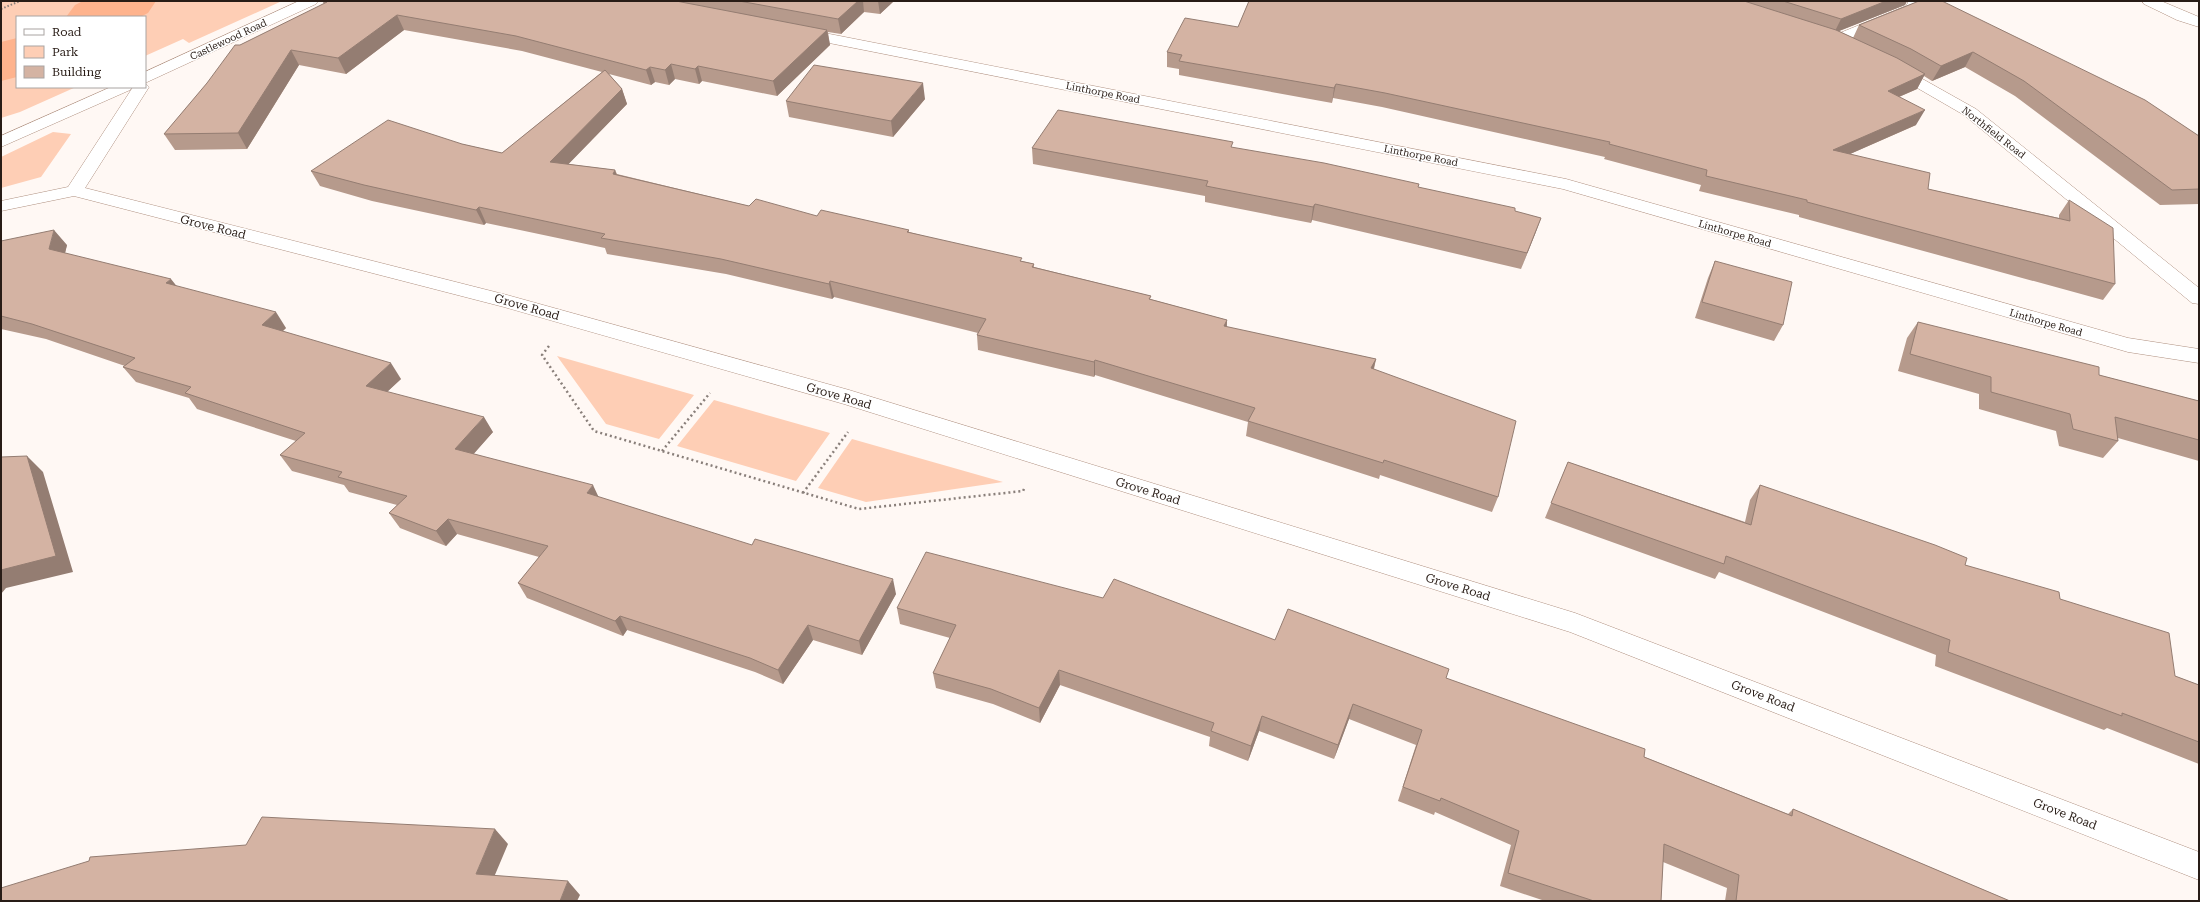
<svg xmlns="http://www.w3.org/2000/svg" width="2200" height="902" viewBox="0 0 2200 902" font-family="'Roboto Serif',serif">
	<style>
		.green { fill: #feceb5 }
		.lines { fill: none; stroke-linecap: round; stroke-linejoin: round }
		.river { fill: #feb38d; fill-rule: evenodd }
		.minor-casing { stroke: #af9080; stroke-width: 1 }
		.path-far1 { stroke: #897f7a; stroke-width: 2; stroke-dasharray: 1.5 2; stroke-linecap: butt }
		.path { stroke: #897f7a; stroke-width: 2.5; stroke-dasharray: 2 3; stroke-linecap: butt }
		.minor { fill: #fff; fill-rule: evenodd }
		.wall { fill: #b69a8c }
		.shaded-wall { fill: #947d72 }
		.building { fill: #d4b3a3; stroke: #947d72 }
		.labels { text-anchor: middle; stroke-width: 3; stroke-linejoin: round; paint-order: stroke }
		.far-street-label { font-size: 10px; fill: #281c16; stroke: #fff }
		.street-label { font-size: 12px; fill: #281c16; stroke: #fff }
	</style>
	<rect width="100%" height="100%" fill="#fff8f4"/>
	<path class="green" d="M1,1H282L189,43L183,39L145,56V17H17V87H76L20,112L1,118Z
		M53,132L71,134L41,177L1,188V157Z
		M557,356L694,395L659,439L606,424Z
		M714,400L830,433L796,481L677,446Z
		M852,439L1003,482L866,502L818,488Z"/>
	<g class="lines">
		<path class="river" d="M83,1H156L148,13L140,17H66L75,5Z
			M17,38V77L1,81V42Z"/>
		<defs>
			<path id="minor" d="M299,1H318L316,4L145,83V72Z
				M1909,1H1923L1916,12L1840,43H1830L1827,40L1830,37L1906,6Z
				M2142,1H2161L2199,17V27L2177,20L2144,4Z
				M799,28L1566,179L2128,338L2199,349V363L2128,352L1563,189L794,36L791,33L794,30Z
				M1894,63L1976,109L2199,288V304L2192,303L1964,115L1888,71L1886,68L1888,65Z
				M145,83L149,87L85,188L507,295L849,390L1575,613L2199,852V880L1570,632L844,404L504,307L74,196L1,211V201L68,187L133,87H145Z
				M111,87H132L130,90L1,147V136Z"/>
		</defs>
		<use href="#minor" class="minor-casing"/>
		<path class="path-far1" d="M1,9L20,1"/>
		<path class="path" d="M549,346L542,355L594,431L859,509L1023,491L1025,487
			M662,451L710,393
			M803,493L848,432"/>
		<use href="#minor" class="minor"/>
	</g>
	<path class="wall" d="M323,1H894L880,14L864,12L841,34L828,32L830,45L777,96L702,81L699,84L675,79L669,85L655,82L651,85L609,74L622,89L627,104L568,164L615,170L617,174L749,206L909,230V232L1034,264V267L1151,296L1150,299L1227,320V327L1376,359L1374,369L1498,497L1492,512L1380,475L1379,479L1246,436L1248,422L1095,375L1094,377L978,350L977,335L978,333L834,297L832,299L726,274L607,254L605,248L486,223L484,225L372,201L320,186L311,171L462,144L502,153L602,72L522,51L404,30L346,74L299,65L247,149L175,150L164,134L240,45L324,4Z
		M1249,1H1907L1905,5L1839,31L1853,38L1859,25L1919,1L2199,136V204L2160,205L2015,96L1965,67L1932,81L1924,76L1917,89L1899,97L1916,125L1850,154L1928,189L2059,218V215L2069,200L2115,284L2103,300L1799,217V215L1699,191L1701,185L1604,159L1605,157L1382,107L1333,98L1332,103L1179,75V69L1167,67V52L1238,27Z
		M925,99L893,137L789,117L786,101Z
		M1032,148H1233L1418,187L1541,218L1535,234L1521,269L1312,220L1311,223L1205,202V196L1033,164Z
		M1,241L67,245L65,253L176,286L286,328L283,331L401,379L387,392L493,432L473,454L599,497L896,594L862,655L813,640L783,684L755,672L627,630L623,636L527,598L518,583L539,557L457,534L446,546L400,528L389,513L397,505L349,492L344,485L292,471L280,455L296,441L197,409L189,398L136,382L123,367L125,366L46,339L1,329Z
		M1715,261L1783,325L1774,341L1695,318L1708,278Z
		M1918,322L2099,375L2199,401V461L2118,438V441L2103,458L2059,446L2056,431L1979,409V394L1898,371L1907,338Z
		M1568,462L1745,522L1750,500L1760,485L1965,565L2060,599L2175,676L2199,685V764L2107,728L2104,730L1935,666L1936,655L1719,572L1715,579L1545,518Z
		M1103,598L1275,640L1446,678L1788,814L1793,809L2010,901H1725L1727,888L1663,862L1661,901H1545L1500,886L1511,845L1435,812L1434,815L1398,801L1416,745L1349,719L1334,759L1259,731L1248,761L1209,746L1210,737L1060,685L1040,723L993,704L936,688L933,673L950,638L900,624L897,608Z"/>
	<path class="shaded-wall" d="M858,1H863L864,12L841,34L838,19Z
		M878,1H894L880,14Z
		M1886,1H1907L1905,5L1834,33L1841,19Z
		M397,15L404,30L346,74L338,58Z
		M827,30L830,45L777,96L773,81Z
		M291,50L299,65L247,149L238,133Z
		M1973,52L1965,67L1932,81L1941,66Z
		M671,64L675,79L669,85L665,70Z
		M698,66L702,81L699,84L695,69Z
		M650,67L655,82L651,85L646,70Z
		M1925,74L1917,89L1880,105L1888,91Z
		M923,83L925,99L893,137L891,121Z
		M1336,84L1333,98L1332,103L1334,88Z
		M622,89L627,104L556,177L550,162Z
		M1925,110L1916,125L1825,165L1833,150Z
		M615,170L620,186L613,174Z
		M1315,204L1312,220L1311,223L1313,207Z
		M479,207L486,223L484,225L476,210Z
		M1541,218L1535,234L1521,269L1527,253Z
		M54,230L67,245L62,265L49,249Z
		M171,279L183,294L166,283Z
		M830,281L834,297L832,299L829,284Z
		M276,312L286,328L272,340L262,325Z
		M1227,320L1226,336L1224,326Z
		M1376,359L1372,375L1371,368Z
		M1095,360V375L1094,377V362Z
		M391,363L401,379L376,402L366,386Z
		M484,417L493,432L464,465L455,449Z
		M27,456L43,472L73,572L6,588L1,594V570Z
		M593,485L600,500L587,493Z
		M448,519L457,534L446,546L436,531Z
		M893,579L896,594L862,655L859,641Z
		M620,616L627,630L623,636L615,621Z
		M808,625L813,640L783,684L778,670Z
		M1059,670L1060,685L1040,723L1039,708Z
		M1353,704L1349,719L1334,759L1338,745Z
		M1262,716L1259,731L1248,761L1251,746Z
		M495,829L508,844L489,889L476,874Z
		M568,881L580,895L577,901H560Z"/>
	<path class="building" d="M323,1H676L827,30L773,81L698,66L695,69L671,64L665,70L650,67L646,70L516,36L397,15L338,58L291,50L238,133L164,134L207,83L235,45H240L327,2H323Z
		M739,1H858L838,19Z
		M1249,1H1744L1836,30L1897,58L1925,74L1888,91L1925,110L1833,150L1930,173L1928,189L2070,221L2069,200L2113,228L2115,284L1807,202V200L1706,176L1707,170L1609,144L1610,142L1385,93L1336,84L1334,88L1179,61L1182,55L1167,52L1185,18L1238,27Z
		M1783,1H1886L1841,19Z
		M1919,1H1942L2145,100L2199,136V189L2172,190L2024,81L1973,52L1941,66L1911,49L1859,25Z
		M814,65L923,83L891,121L786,101Z
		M605,70L622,89L550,162L615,170L613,174L749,206L756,199L817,216L821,210L909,230L907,232L1022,258L1020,261L1034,264L1032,267L1151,296L1149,299L1227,320L1224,326L1376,359L1371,368L1516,421L1498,497L1384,460L1383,463L1248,421L1255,408L1095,360L1094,362L977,335L986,319L830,281L829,284L721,259L601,238L605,234L479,207L476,210L364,185L311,171L388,120L462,144L502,153Z
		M1058,110L1233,142L1231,147L1324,163L1419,184L1418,187L1515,208V211L1541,218L1527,253L1315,204L1313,207L1206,186L1208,181L1032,148Z
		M54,230L49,249L171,279L166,283L276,312L262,325L391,363L366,386L484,417L455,449L593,485L587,493L752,545L755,539L893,579L859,641L808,625L778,670L750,658L620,616L615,621L518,583L548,546L448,519L436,531L389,513L407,496L338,477L342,472L280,455L305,433L185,393L191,387L123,367L135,358L32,324L1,316V241Z
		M1715,261L1792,282L1783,325L1702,302Z
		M1918,322L2099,367V375L2199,401V440L2115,417L2118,441L2073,429L2070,414L1991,392V377L1910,354Z
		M27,456L56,556L1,570V457Z
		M1568,462L1751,525L1760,485L1935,545L1967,558L1965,565L2059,592L2060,599L2169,633L2175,676L2199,685V742L2122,713V716L1948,652L1950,640L1726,556L1724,564L1551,503Z
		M926,552L1103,598L1114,579L1275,640L1288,609L1449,669L1446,678L1645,749L1644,757L1792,816L1793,809L2010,901H1736L1739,875L1664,844L1661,901H1594L1508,873L1519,831L1441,798L1440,801L1403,787L1422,730L1353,704L1338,745L1262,716L1251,746L1211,731L1214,723L1059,670L1039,708L991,689L933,673L956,625L897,608Z
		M262,817L495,829L476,874L568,881L560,901H1V888L89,861L90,857L246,845Z"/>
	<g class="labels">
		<g class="far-street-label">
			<text transform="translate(228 39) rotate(-25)" y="4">Castlewood Road</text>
			<text transform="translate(1103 92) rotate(11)" y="4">Linthorpe Road</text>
			<text transform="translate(1994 132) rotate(38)" y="4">Northfield Road</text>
			<text transform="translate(1421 155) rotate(11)" y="4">Linthorpe Road</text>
			<text transform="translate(1735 233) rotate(16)" y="4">Linthorpe Road</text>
			<text transform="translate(2046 322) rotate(16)" y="4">Linthorpe Road</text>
		</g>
		<g class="street-label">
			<text transform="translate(213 227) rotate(14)" y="4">Grove Road</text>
			<text transform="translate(527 307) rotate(16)" y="4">Grove Road</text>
			<text transform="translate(839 396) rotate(16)" y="4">Grove Road</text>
			<text transform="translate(1148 491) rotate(17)" y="4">Grove Road</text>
			<text transform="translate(1458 587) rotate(17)" y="4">Grove Road</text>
			<text transform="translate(1763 696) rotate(21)" y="4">Grove Road</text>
			<text transform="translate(2065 814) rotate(21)" y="4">Grove Road</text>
		</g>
	</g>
	<rect width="2200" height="902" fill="none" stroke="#281c16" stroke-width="4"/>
	<rect x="16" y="16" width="130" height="72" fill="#ffffff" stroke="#a9a4a2"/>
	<rect x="24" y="29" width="20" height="6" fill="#ffffff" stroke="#a9a4a2"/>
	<text x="52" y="36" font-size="12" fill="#281c16">Road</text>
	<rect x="24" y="46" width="20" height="12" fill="#feceb5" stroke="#a9a4a2"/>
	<text x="52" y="56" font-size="12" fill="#281c16">Park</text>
	<rect x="24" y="66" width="20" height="12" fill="#d4b3a3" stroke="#a9a4a2"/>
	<text x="52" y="76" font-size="12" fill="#281c16">Building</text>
</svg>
